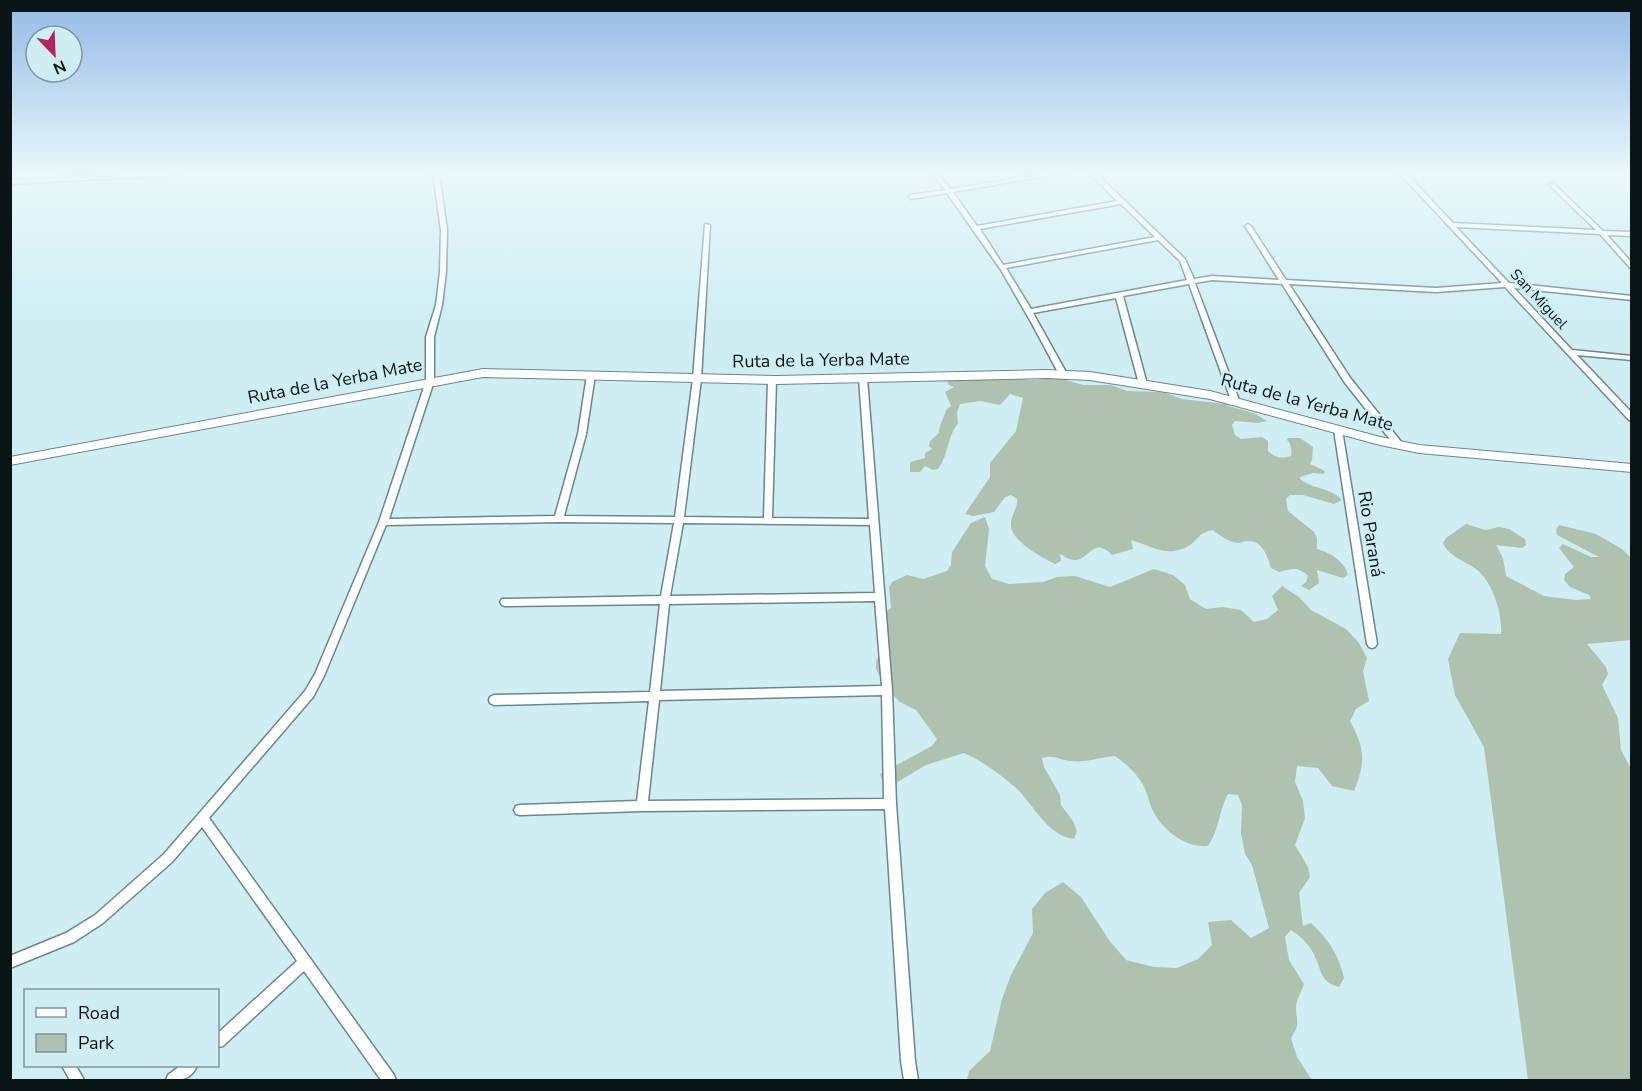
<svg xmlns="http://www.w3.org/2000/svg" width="1642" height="1091" viewBox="0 0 1642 1091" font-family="'Nunito Sans',sans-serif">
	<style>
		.green { fill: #aec2af }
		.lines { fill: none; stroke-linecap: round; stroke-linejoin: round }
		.minor-casing { stroke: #69878c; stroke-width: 3 }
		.secondary-casing { stroke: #69878c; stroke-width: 2 }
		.minor { fill: #fff; fill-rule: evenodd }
		.secondary { fill: #fff; fill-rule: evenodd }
		.labels { text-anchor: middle; stroke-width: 5; stroke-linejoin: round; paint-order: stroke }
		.far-street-label { font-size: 15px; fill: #091517; stroke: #ceeef3 }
		.street-label { font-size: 18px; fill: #091517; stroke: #ceeef3 }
	</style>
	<rect width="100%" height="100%" fill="#ceeef3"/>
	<path class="green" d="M977,378L1035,380L1059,378L1083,385H1111L1127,391L1163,392L1182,399L1225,404L1231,407L1254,413L1267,421L1258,423L1235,421L1232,425L1235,435L1241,439L1262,437L1268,441V451C1275,458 1281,459 1291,456C1292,451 1291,443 1287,440L1288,438H1300L1313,447L1312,460L1310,464L1325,471L1324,474L1313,473L1300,477V479C1312,489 1332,488 1342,500L1334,504L1303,495H1290L1286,499L1288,511L1314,532L1317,538V549C1330,553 1344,560 1348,575L1343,578L1317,570L1319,583L1309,590L1301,586L1306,582L1308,576C1297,566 1292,569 1279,572L1271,568C1268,557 1262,540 1248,541C1244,541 1242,543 1238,543C1229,542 1220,536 1213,530C1198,533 1200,538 1190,545C1168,559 1152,546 1131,540L1133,549L1112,555C1093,535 1089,561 1074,560C1069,560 1064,556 1060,554L1061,561L1055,564C1041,557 1008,540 1011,522C1012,514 1018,507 1017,499L1011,495L1005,497L994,512L973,516L965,514L990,477V463L1016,431L1023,398L1010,394L1000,405L980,401L960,404L957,413L958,423C947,437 949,454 938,469L933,470L925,466L920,472H910V462L925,458V453L932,449L929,446L930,441L939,433C939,425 944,418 946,410L951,406L945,392L954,387L949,385L947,381Z
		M985,517L989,529L985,566L992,579L1009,584L1043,582L1057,577L1075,576L1110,587L1154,569L1173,575L1185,585L1190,599L1206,609L1223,607L1241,610L1254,622L1267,619L1278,610L1272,596L1282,586L1299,597L1311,610L1346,629L1359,643L1367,658L1363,671L1369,701L1356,709L1350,721C1365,749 1366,761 1354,791L1332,786L1318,768L1297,766L1295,782L1303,801L1305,818L1295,845L1308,867L1310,877L1299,893L1303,926L1311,923C1328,939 1339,955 1344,978L1339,987C1322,982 1322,974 1316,959C1311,946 1302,937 1291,930L1285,937L1289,960L1304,984C1302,991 1296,1000 1296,1007C1296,1022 1301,1023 1291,1038L1297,1057L1312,1080H967L969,1071L990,1051L1002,999L1011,975L1033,933L1032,909L1045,893L1063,882L1081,897L1109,940L1126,960L1154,967L1177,968L1198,959L1212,945L1208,922L1231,920L1251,938L1269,928L1252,865L1245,854L1241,833L1242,805L1238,795L1228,794C1219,810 1219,831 1208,846C1185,848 1162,830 1152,809C1149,802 1148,794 1144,787C1137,773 1127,765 1115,756C1100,757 1085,763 1071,761C1059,760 1054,754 1042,758L1044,767L1060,795L1061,805L1073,821L1077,831L1074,839C1046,835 1034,804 1015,787C1001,775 981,760 964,753L926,765L894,784L883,782L880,774L932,746L937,739L916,710L900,702L887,690L876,669V661L884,647L878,617L891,608L889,587L892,582L907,575L923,579L947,571L951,565L952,552L971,523Z
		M1466,524L1485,530L1499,527L1509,529L1525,539L1526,545L1522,548L1496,545L1503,558L1506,576L1544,596L1575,600L1591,599L1589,595L1570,587L1564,580L1565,574L1574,567L1559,548L1563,544L1591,557H1599L1557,535L1556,529L1559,525L1596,534L1622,549L1631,558V640L1587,644L1606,667L1608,674L1602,685L1618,718L1621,750L1631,769V1080H1528L1484,747L1455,695L1448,659L1460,633L1501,634C1503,615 1492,580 1476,569C1465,561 1448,556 1443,543L1446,538Z"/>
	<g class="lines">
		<defs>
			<path id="minor" d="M138,173H183L180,175L10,184V180Z
				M433,173H439L447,230L446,272L442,305L434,337V381L389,519L555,516L578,434L587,375L591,373L595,375L586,434L564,516L675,517L693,379L705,224L710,225L701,379L684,517L764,518L768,380L772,378L776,380L772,518L869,519L859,378L863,376L867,378L892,690L896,804L915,1061L918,1080H904L901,1061L885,809L642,811L520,815L516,814L514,810L516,806L520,805L637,801L649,701L494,705L490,703L489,700L490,697L494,695L650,692L660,604L505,606L502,605L500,602L502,599L661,596L674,523L559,522L386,525L324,676L313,697L209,818L394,1075L396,1080H381L304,971L223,1046L218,1047V1033L297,961L202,827L172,862L103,923L74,942L10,968V956L66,933L95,915L164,854L305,691L315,674L379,522L426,381V337L436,305L440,272L441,230ZM683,523L870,525L875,593L670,596ZM875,601L882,686L660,691L669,604ZM882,695L884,799L648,801L659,700Z
				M932,173H938L950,189L1047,173H1064L953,192L977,226L1117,201L1089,173H1096L1185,259L1194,279L1212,276L1279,280L1245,226L1248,224L1251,226L1286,280L1436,288L1502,283L1399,173H1406L1453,223L1596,230L1548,184L1553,183L1603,231L1632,232V236L1607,235L1632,263V270L1600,234L1456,227L1509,283L1632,296V300L1514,288L1572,350L1632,356V360L1577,355L1632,413V421L1629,420L1505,287L1436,292L1289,284L1351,379L1402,443L1403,445L1402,447H1396L1345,383L1282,284L1212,280L1195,283L1239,400L1238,402H1232L1231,400L1189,284L1123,296L1147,384L1143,386L1139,384L1116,298L1033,313L1067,374L1063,376H1060L1031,322L1001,270L947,193L911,199L908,197L911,195L945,190ZM1121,204L1155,237L1003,265L980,229ZM1158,240L1180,261L1187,280L1031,309L1006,268Z
				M1338,427L1342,430L1377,644L1375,647L1372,648L1369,647L1367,644L1334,430Z
				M62,1066H76L84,1080H70Z
				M180,1066H197C190,1081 180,1080 166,1080L168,1075Z"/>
			<path id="secondary" d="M483,369L777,376L1047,370L1090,372L1210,391L1380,437L1419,445L1632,464V472L1419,453L1380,445L1210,399L1090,380L1047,378L777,384L483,377L10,465V457Z"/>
		</defs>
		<use href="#minor" class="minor-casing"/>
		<use href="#secondary" class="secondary-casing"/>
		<use href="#minor" class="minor"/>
		<use href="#secondary" class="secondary"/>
	</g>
	<linearGradient id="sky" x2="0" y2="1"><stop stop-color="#94bae6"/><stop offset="0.53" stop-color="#e9f7fa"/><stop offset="1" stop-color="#e9f7fa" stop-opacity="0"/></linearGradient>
	<rect width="1642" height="326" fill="url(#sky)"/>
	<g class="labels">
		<g class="far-street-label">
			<text transform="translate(1539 299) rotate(47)" y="5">San Miguel</text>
		</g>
		<g class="street-label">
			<text transform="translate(821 360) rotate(-1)" y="6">Ruta de la Yerba Mate</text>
			<text transform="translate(335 381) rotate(-11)" y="6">Ruta de la Yerba Mate</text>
			<text transform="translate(1307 402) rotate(15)" y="6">Ruta de la Yerba Mate</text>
			<text transform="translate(1371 534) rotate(81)" y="6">Rio Paraná</text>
		</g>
	</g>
	<rect width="1642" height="1091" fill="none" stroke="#091517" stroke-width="24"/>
	<rect x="24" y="989" width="195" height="78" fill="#ceeef3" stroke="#7f979b" stroke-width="1.5"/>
	<rect x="36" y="1008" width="30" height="9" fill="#ffffff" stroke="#7f979b" stroke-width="1.5"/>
	<text x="78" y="1019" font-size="18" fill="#091517">Road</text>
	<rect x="36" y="1034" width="30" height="18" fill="#aec2af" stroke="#7f979b" stroke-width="1.5"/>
	<text x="78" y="1049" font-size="18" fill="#091517">Park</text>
	<g transform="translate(54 54) rotate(157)"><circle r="28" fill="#ceeef3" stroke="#7f979b" stroke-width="1.5"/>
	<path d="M0-4.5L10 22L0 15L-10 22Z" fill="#b1245d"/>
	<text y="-9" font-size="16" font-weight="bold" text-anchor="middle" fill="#091517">N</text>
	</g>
</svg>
